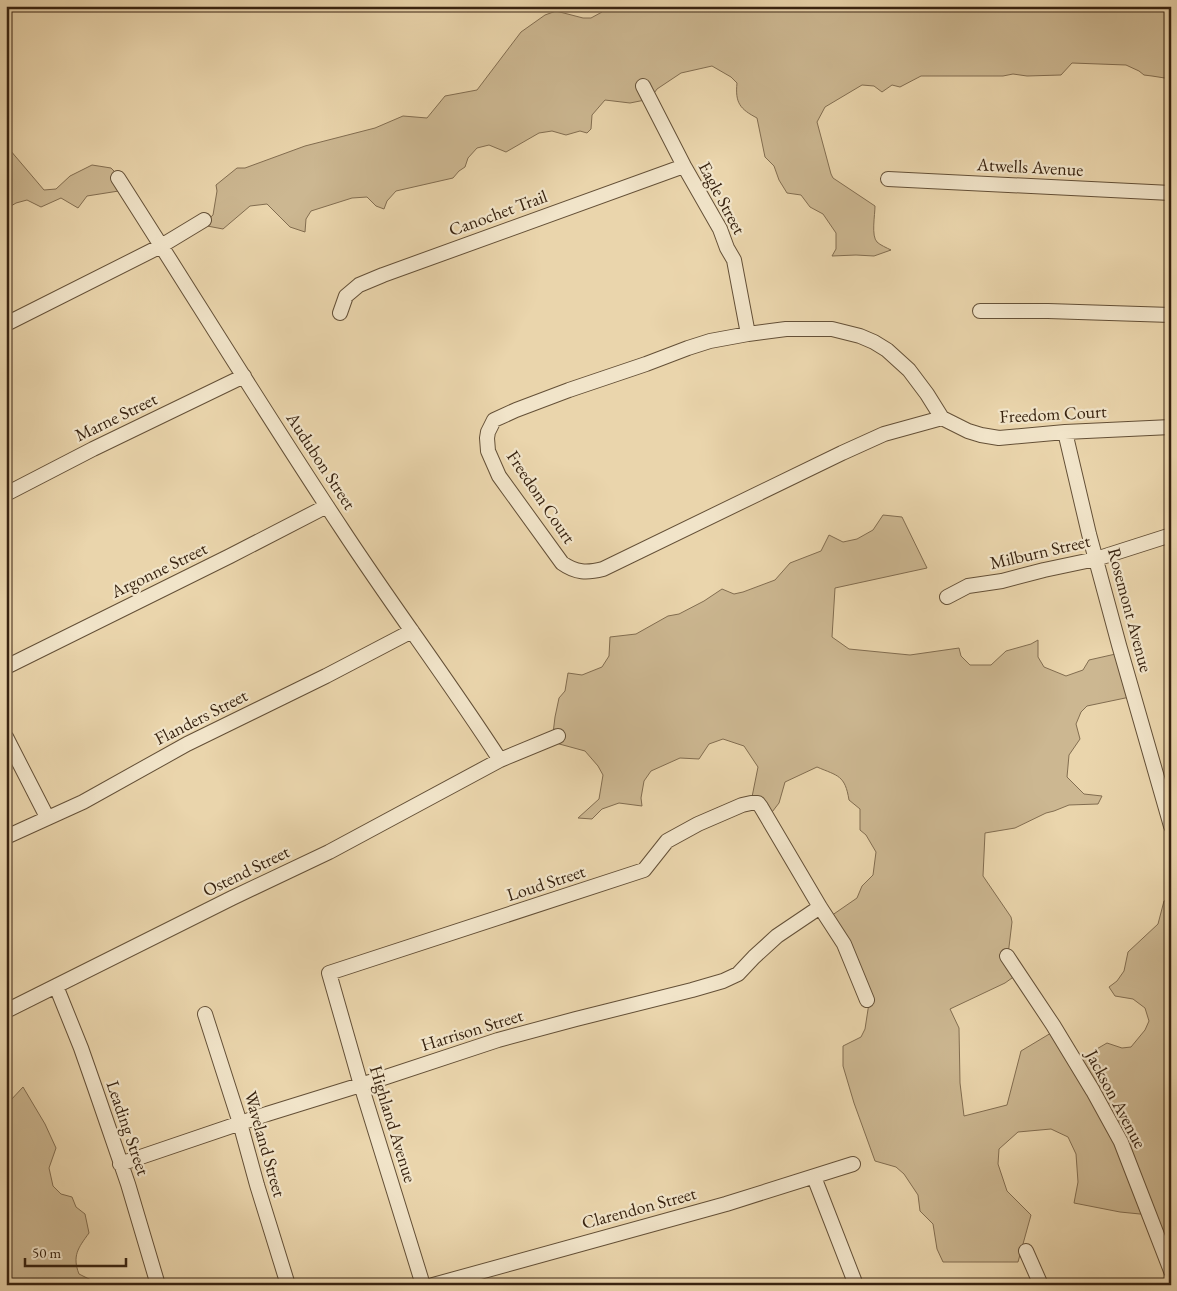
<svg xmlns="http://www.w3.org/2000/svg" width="1177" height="1291" viewBox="0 0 1177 1291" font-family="'EB Garamond',serif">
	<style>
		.green { fill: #ccb791; stroke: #826d50 }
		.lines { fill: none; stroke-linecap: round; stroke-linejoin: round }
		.minor-casing { stroke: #645037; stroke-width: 16 }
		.minor { stroke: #f1e4c9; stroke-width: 14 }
		.labels { text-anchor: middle; stroke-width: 4.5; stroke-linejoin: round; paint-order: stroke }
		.street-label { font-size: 18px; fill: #382310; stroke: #f1e4c9 }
	</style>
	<rect width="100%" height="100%" fill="#ead5ac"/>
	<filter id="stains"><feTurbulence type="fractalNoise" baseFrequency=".004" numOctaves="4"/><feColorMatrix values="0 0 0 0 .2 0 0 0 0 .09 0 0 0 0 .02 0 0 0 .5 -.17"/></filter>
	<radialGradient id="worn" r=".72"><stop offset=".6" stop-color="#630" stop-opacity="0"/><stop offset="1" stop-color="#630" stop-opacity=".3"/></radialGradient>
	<path class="green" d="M606,6H1171V79L1152,76L1144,75L1139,71L1126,65L1072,63L1061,75L1027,76L1013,74L1003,76H921L900,87L892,85L882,92L874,86L862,85L825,107L817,122L831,174L833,178L875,206C875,215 871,236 877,242C880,245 887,248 891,250L874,256L856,255L832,256L836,249V233L823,214L810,207L801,195L787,193L779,180L774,166L765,157L757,118C740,109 735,103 737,83L731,77L712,66L681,73L657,89L650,99L630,103L605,100L592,115L591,129L587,133L580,131L566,135L552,131L539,133L506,152L489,145L477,148L468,158L465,167L459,171L453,178L396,191L387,201L384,209L376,206L367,197L352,198L311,211L306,219L305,232L290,227L267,204L250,206L223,229L202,225L213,215L217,191L216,185L237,168H245L305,146L375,128L403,116L427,118L445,96L477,90L521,32L545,15L556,11L583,18H591L602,12Z
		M6,142L9,144L10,150L44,190L56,189L70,176L92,165L111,168L116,173L125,190L87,196L78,208L61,198L41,207L27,200L16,203L6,209Z
		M883,515L902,517L927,568L835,588L832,637L849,649L910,655L959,648L961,656L970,665H991L1006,651L1031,644L1038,640V657L1044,667L1066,676L1083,670L1089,660L1120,653L1130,697L1087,706L1081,712L1076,724L1080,739L1069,755L1067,777L1084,794L1102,796L1098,804L1069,805L1054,811L1046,813L1015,828L985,833L983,876L1011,917L1012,922L1008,955L1019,973L1005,983L950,1009L959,1028L960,1083L964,1116L1007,1105L1021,1051L1056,1030L1076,1061L1107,1043L1122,1048L1131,1047L1145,1030L1149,1021L1145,1008L1133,999L1115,996L1109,987L1117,981L1124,971L1128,952L1158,924L1164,901L1171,899V1267L1150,1215L1120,1212L1074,1203L1078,1182L1076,1154L1068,1137L1051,1129L1018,1132L999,1149L998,1164L1007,1191L1031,1215L1018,1262H943L937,1249L933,1224L920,1211L918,1195L904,1174L896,1167L875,1161L854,1103L843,1066V1046L861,1037L865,1029L869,1003L828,918L857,898L862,886L873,875L876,852L866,835L860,830V809L849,800C845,775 838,776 817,767L785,782L779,803L769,816L751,802L758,767L744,746L723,739L709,744L699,759L680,758L651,771L644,781L641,798L642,806L619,803L602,809L592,819L578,818L599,799L603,775L598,766L585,751L552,742L555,717L559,698L565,691L568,673L582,675L602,667L609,656L610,637L636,634L668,616L679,614L704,601L722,589L734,594L743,592L775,580L790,563L821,551L829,535L843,542L857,539L873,530Z
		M23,1087L45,1124L56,1148L49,1168L53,1186L61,1194L72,1197L76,1207L85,1214L89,1233C78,1248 72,1256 79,1274L95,1282L96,1285H6V1101H10Z"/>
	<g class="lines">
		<defs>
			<path id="minor" d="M643,86L684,166L720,229L727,248L734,260L748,334
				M118,178C193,295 265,413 342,529C393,607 449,681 500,760
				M888,179L1171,193
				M980,311H1048L1171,315
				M340,313L346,296L359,285L383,275L684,166
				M6,324L161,246L204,220
				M942,418L884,434L842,453L603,569C587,573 576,573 562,563L499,476L488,451L487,438L488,432L494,420L516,410L569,390L646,364L688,348L710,341L748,334L786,329H832L860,336L874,342L887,350L909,370L927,394L942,418L968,431L981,435L999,438L1065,432L1171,427
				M1065,432L1089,534L1119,645L1171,826
				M6,494L93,449L244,376
				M947,597L968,586L1002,581L1044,570L1096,559L1171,535
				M6,667L230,556L327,506
				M6,737L47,817
				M6,837L83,802L187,744L326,676L412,631
				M1007,956L1053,1025L1093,1091L1121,1142L1171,1271
				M56,986L81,1048L95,1088L128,1184L158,1285
				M6,1011L232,898L329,852L500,760L558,736
				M205,1014L240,1123L257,1185L288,1285
				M120,1164L267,1114L383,1078L498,1040L576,1019L692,990L723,981L738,974L754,957L777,936L820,907
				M814,1177L856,1285
				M1026,1251L1041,1285
				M423,1285L361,1085L329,973L644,870L667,841L698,824L742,805L751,803H758L761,807L820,907L844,944L867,1000
				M433,1285L726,1204L853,1164"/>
		</defs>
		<use href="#minor" class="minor-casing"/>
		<use href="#minor" class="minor"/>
	</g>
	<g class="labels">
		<g class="street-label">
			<text transform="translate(1030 167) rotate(3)" y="6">Atwells Avenue</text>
			<text transform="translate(722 198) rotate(62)" y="6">Eagle Street</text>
			<text transform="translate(498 213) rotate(-20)" y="6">Canochet Trail</text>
			<text transform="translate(1053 414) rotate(-3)" y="6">Freedom Court</text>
			<text transform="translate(116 417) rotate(-26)" y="6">Marne Street</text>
			<text transform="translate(321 461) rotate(57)" y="6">Audubon Street</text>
			<text transform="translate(541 497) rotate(56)" y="6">Freedom Court</text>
			<text transform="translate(1040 552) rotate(-13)" y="6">Milburn Street</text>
			<text transform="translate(159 570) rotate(-26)" y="6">Argonne Street</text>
			<text transform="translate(1130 610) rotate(75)" y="6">Rosemont Avenue</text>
			<text transform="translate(201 717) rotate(-27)" y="6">Flanders Street</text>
			<text transform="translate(246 871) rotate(-26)" y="6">Ostend Street</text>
			<text transform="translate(546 883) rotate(-18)" y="6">Loud Street</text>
			<text transform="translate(472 1030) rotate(-17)" y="6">Harrison Street</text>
			<text transform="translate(1116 1099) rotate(62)" y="6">Jackson Avenue</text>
			<text transform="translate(393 1124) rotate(73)" y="6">Highland Avenue</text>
			<text transform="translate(128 1128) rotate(71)" y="6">Leading Street</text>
			<text transform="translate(265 1144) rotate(74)" y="6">Waveland Street</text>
			<text transform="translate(639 1208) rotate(-15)" y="6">Clarendon Street</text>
		</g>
	</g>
	<rect width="1177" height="1291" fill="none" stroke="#ead5ac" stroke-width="25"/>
	<rect x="8" y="8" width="1162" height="1276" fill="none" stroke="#382310" stroke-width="2.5"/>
	<rect x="12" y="12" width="1152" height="1266" fill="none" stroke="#382310"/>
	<path d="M25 1258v8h101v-8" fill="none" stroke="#382310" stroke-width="2.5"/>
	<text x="32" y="1258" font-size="15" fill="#382310" stroke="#f1e4c9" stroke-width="4" paint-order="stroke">50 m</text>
	<rect width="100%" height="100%" filter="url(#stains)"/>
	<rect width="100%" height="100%" fill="url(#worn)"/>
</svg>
